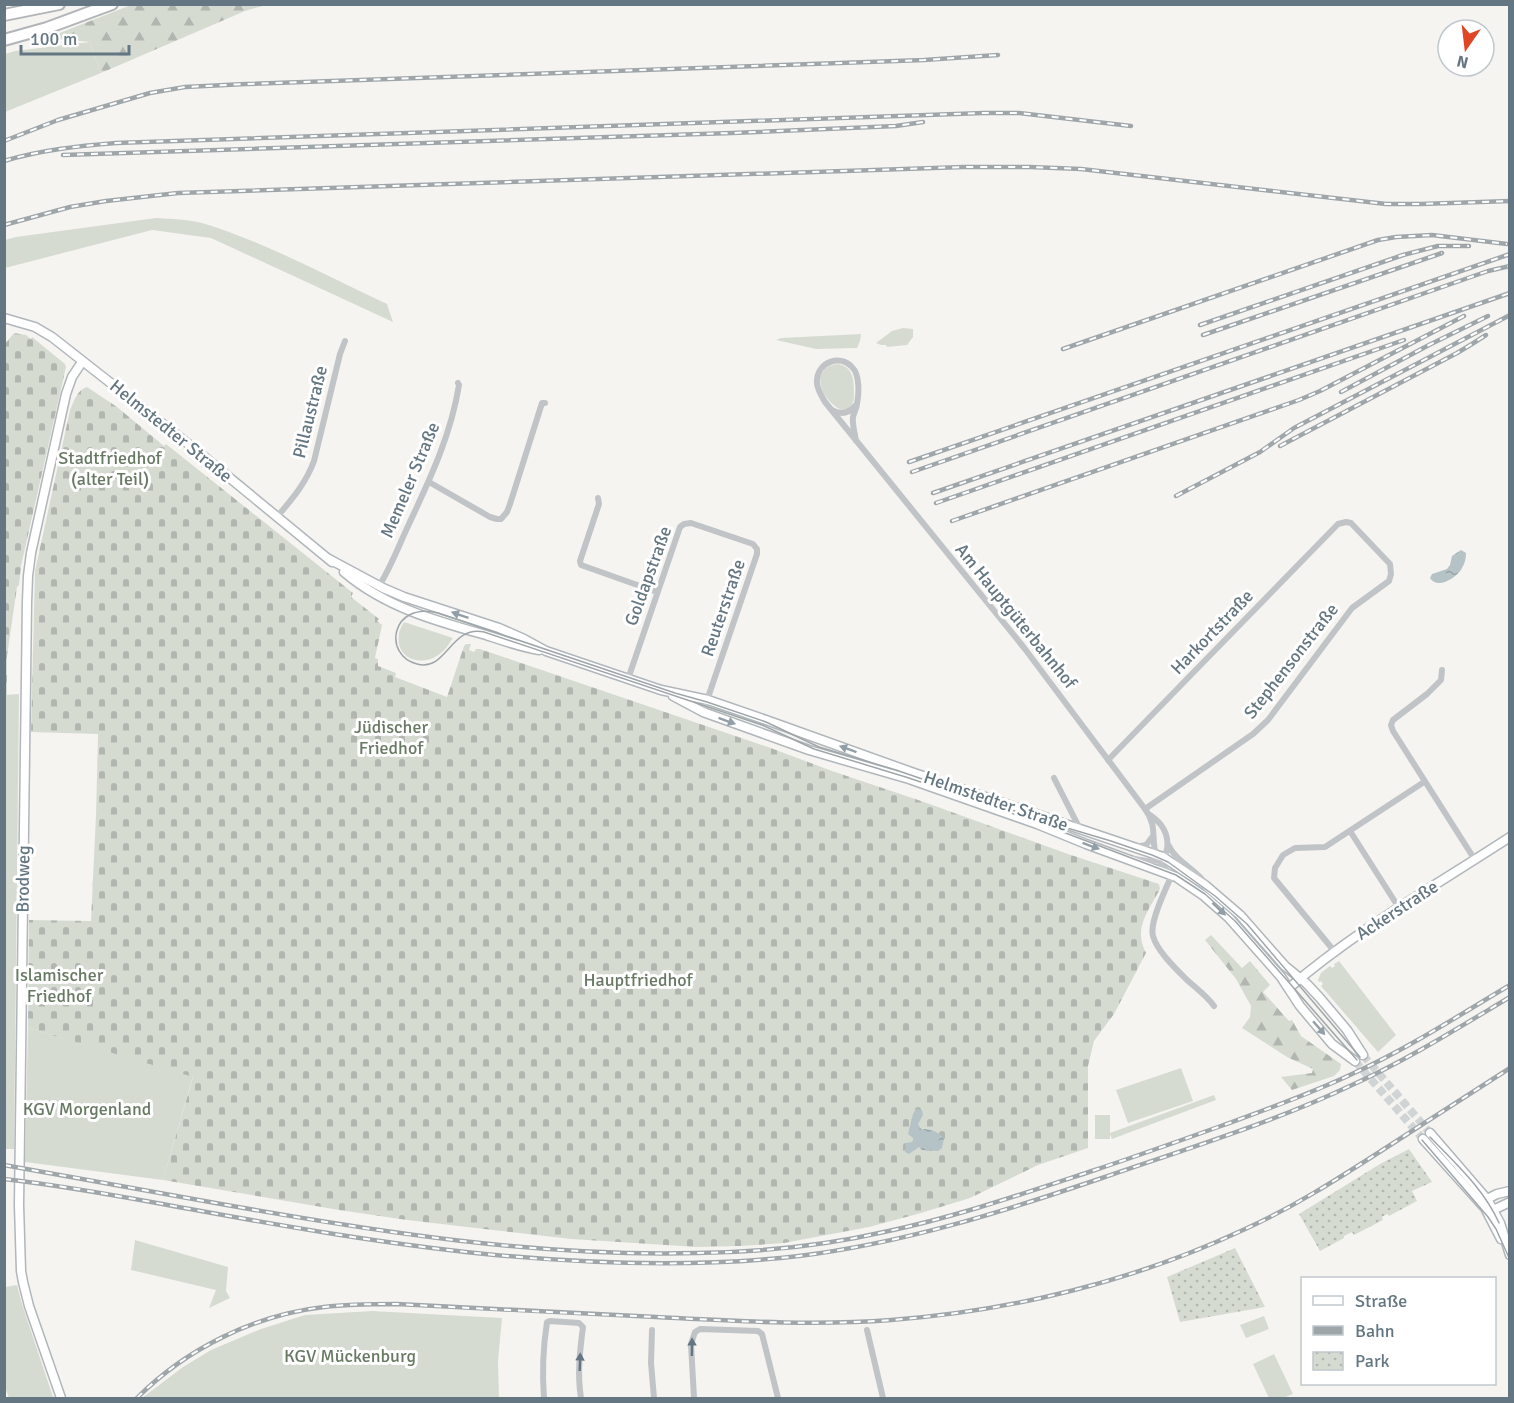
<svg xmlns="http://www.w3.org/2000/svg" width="1514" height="1403" viewBox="0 0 1514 1403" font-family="Signika,sans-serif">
	<defs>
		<pattern id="forest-firs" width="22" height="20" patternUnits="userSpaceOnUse" patternTransform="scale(1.5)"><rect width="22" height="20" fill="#d6dbd2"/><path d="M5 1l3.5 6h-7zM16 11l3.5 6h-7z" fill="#b1b6b0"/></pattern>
		<pattern id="cemetery-stones" width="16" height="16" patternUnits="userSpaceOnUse" patternTransform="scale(1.5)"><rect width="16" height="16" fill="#d6dbd2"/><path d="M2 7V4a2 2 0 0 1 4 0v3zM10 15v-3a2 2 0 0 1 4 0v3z" fill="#b1b6b0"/></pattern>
		<pattern id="park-dots" width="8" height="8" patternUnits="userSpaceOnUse" patternTransform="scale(1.5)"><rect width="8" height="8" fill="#d6dbd2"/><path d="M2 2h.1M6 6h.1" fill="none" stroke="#b1b6b0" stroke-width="1.8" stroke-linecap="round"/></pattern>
		<pattern id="water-ripples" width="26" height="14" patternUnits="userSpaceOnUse" patternTransform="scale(1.5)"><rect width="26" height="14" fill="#b5c3c6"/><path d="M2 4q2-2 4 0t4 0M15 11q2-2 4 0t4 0" fill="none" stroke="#97a3a6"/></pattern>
	</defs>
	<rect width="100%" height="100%" fill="#f5f4f1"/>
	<g fill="#d6dbd2">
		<polygon points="90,42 101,73 5,112 5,54 15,51"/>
		<path d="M156 218C171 219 187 219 202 223 265 242 327 276 387 304L393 322 211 238 152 230 5 268V240L16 237Z"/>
		<polygon points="903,328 913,329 913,337 907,345 887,347 886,345 881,345 876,343 892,331"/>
		<polygon points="861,334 860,341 857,348 816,349 776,340 781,338"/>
		<path d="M838 364C853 367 854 379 854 393 854 394 854 401 853 402 843 431 795 369 838 364Z"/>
		<path d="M404 622 453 638C449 644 446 649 441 653 424 668 395 660 399 635 399 630 402 626 404 622Z"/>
		<polygon points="19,694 14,1149 5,1149 4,695"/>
		<polygon points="1339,961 1396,1035 1378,1052 1321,986 1323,984 1321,981 1319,982 1318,980 1321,973 1330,966 1332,968 1335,966 1334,964"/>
		<polygon points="28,1028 193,1076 163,1180 25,1162"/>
		<polygon points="1181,1068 1193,1101 1128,1123 1116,1090"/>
		<polygon points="1214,1095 1216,1100 1112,1139 1110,1134 1110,1139 1095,1139 1095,1115 1110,1115 1110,1133"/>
		<polygon points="135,1240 228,1267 226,1291 230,1298 209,1308 216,1290 131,1270"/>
		<polygon points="17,1285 22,1304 53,1397 44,1398 9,1398 5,1387 5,1287"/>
		<polygon points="372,1311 502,1318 498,1361 499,1398 142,1398 183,1367 211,1350 261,1329 305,1315"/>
		<polygon points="1264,1316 1269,1329 1246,1338 1240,1325"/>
		<polygon points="1274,1354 1293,1394 1283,1398 1269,1398 1253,1364"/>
	</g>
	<g fill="url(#forest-firs)">
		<polygon points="131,5 131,4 266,5 245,11 101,73 90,42 57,39 57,34"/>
		<polygon points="1211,935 1242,968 1250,961 1270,985 1263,992 1289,1021 1292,1020 1301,1036 1341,1064 1340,1070 1334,1076 1292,1090 1281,1077 1312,1073 1313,1069 1287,1057 1242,1028 1250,1017 1251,1006 1236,979 1205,940"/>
	</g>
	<g fill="url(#cemetery-stones)">
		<polygon points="14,333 26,335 31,339 32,337 65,364 66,367 21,566 19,585 17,587 7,656 7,695 5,695 4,345"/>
		<path d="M87 387 117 407 164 446 166 444 353 593 351 597 379 619 377 621 382 625 375 658 378 659V666L396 673 395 677 447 697 464 646 466 644H471L469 650 474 652 476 649H480L768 747 832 771 924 802 1068 854 1159 884 1160 889C1148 912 1133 928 1146 953L1114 1014 1094 1041 1088 1066V1148L1038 1165 970 1198 921 1213 869 1227 784 1243 741 1246 697 1247 571 1239 407 1220 339 1210 163 1180 193 1077 28 1028 29 920 91 921 96 815 98 734 31 732 35 571 70 410C74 401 77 390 87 387Z"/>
	</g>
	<g fill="url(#park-dots)">
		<polygon points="1409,1149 1432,1182 1412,1191 1417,1201 1389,1216 1387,1214 1382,1217 1383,1220 1354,1235 1352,1232 1344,1236 1344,1238 1320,1251 1299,1214 1380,1164"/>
		<polygon points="1235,1248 1265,1307 1180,1322 1167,1277"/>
	</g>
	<g fill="url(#water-ripples)">
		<path d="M1461 550 1466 553C1466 558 1465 563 1462 568 1457 578 1437 590 1430 578L1432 574 1447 569 1450 565 1452 556Z"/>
		<path d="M916 1109 922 1110 923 1115 918 1124 921 1129C931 1129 938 1131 944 1139L942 1148 938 1151 922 1150 919 1147 909 1154 905 1152 906 1143 912 1142 913 1140V1138L908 1134 913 1114Z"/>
	</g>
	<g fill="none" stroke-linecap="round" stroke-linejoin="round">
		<g stroke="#d1d4d5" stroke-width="8" stroke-dasharray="8 4" stroke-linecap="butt">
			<polyline points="1363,1055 1430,1133"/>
			<polyline points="1355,1061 1423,1139"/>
		</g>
		<g stroke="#b0b6ba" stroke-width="11">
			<g id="secondary">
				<polyline points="4,318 35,327 52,337 191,446 332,562"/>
				<polyline points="329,559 383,588 404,597 499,628 524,639 546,651 661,690 708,700 766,720 914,773 1163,857 1205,885 1240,915 1285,966 1306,983 1320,998 1347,1030 1363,1055"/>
				<path d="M344 572C385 607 436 621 486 635 504 641 521 647 539 650"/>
				<polyline points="673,696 703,712 809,750 909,779 1037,824 1086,844 1176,877 1204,896 1229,918 1281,977 1300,1006 1332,1044 1355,1061"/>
				<path d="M1289 988C1356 930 1435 886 1510 837"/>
				<polyline points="1430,1133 1487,1199 1500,1223 1510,1255"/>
				<polyline points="1423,1139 1485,1208 1501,1239"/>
				<polyline points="1486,1202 1487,1199 1497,1194 1510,1191"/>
				<polyline points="1488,1209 1493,1210 1510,1202"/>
				<polyline points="61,1398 29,1306 23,1282 21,1271 19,1205 27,602 28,576 31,553 66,394 72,377 82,362"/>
			</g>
		</g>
		<g stroke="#b1b5b8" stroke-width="14">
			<g id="highway">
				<polyline points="4,15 59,4"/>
				<polyline points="4,40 47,28 112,4"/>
			</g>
		</g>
		<g stroke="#c0c4c7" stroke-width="6">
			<path d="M832 410C841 415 849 413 855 406"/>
			<path d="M856 441C855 433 852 425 853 417 854 412 857 408 857 404 859 393 860 375 852 367 840 354 818 362 817 380 816 387 821 395 825 402L1025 649 1145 809C1163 833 1142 849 1170 873"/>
			<polyline points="429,482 490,517 497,519 501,519 507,512 510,504 542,403 545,403"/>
			<polyline points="598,498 599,504 580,561 581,565 657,592"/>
			<path d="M277 517C292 499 306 483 314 461L340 354 345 341"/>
			<path d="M379 586C391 567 399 545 409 524 430 479 451 435 459 385L458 383"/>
			<polyline points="1442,670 1441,680 1427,694 1393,720 1391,725 1393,731 1475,860"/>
			<polyline points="628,679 680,527 684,524 691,523 753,544 757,549 757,554 703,712"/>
			<polyline points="1108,760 1338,524 1346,522 1351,523 1390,564 1391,574 1389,581 1352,608 1268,720 1253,734 1145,809"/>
			<polyline points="1054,778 1080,829"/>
			<polyline points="1350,831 1399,908"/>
			<path d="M1169 846C1177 863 1195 868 1205 883"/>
			<polyline points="1135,847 1146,845 1153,836"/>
			<path d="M1134 859C1141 860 1151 863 1159 860 1172 854 1168 834 1161 825 1158 821 1154 818 1150 815"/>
			<path d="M1172 875C1166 888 1149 923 1153 936 1157 951 1176 969 1187 980 1196 988 1207 996 1214 1006"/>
			<polyline points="1335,952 1274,878 1275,868 1283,855 1295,848 1325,847 1424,782"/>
			<polyline points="652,1330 651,1363 654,1398"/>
			<polyline points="867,1330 883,1398"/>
			<path d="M544 1398C542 1373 543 1348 547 1322L550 1321 579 1323 583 1327C580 1350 577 1374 581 1398"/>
			<polyline points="694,1398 691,1344 695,1332 700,1329 758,1331 762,1334 778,1398"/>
		</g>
		<use href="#secondary" stroke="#fff" stroke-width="8"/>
		<use href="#highway" stroke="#fff" stroke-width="10"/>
		<g stroke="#9fa6aa" stroke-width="1.5">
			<path d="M1357 1060 1235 921 1205 894 1176 875 1034 821 909 778 814 749 762 725 484 632C450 625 447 672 417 664 383 656 390 601 438 613L675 693 707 702 766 722 819 747 896 770 1047 822 1111 841 1152 855 1168 862 1215 896 1247 924 1360 1057"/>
			<path d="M1430 1137C1455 1163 1484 1189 1499 1223"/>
			<polyline points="1422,1140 1488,1217 1496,1229 1510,1260"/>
		</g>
		<g stroke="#9fa6aa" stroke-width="4.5">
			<g id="rail">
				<polyline points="4,141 58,120 150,93 185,87 246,84 924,60 998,55"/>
				<polyline points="63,155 732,133 896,126 923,122"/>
				<path d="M4 161C41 150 78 146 116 143L984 113H1019L1131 126"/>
				<polyline points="4,225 70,207 106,201 178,193 964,167 1030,167 1081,169 1386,204 1421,204 1510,201"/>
				<polyline points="1200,325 1403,255 1438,246 1469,246"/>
				<polyline points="1203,335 1442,253"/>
				<polyline points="1063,349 1378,240 1396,237 1432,235 1507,244"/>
				<polyline points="1341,392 1429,345 1488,316"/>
				<polyline points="1280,446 1457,353 1472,344 1486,335"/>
				<polyline points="909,462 1510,254"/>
				<polyline points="912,472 1488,271 1510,266"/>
				<polyline points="933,493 1510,293"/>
				<polyline points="1176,496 1260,452 1294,428 1510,315"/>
				<polyline points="936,503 1404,340"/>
				<polyline points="952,521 1299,400 1320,391 1464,316"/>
				<path d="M4 1165C77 1178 149 1191 221 1204 378 1232 537 1257 697 1253 759 1252 823 1246 884 1232 956 1217 1025 1193 1095 1170 1137 1156 1179 1141 1221 1126 1265 1110 1310 1094 1352 1074 1407 1049 1458 1016 1510 985"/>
				<path d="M4 1179C67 1186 129 1198 190 1209 288 1227 386 1244 485 1254 589 1264 695 1268 799 1256 904 1243 1002 1212 1102 1178 1186 1149 1272 1123 1352 1085 1407 1060 1458 1028 1510 997"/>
				<path d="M137 1398C186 1349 254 1315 324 1307 348 1304 373 1304 397 1304 484 1309 570 1313 656 1317 735 1321 813 1326 891 1320 1012 1311 1134 1281 1243 1230 1292 1208 1336 1180 1381 1151 1424 1123 1467 1096 1510 1068"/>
			</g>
		</g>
		<use href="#rail" stroke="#fff" stroke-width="2" stroke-dasharray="7" stroke-linecap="butt"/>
	</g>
	<defs><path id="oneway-solid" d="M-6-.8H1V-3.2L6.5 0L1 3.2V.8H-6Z" transform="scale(1.5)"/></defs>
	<g fill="#929fa7">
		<use href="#oneway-solid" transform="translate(460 615) rotate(-161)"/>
		<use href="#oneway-solid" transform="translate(727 721) rotate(20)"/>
		<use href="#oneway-solid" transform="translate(848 749) rotate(-160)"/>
		<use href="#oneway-solid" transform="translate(1091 846) rotate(20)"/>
		<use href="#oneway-solid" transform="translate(1219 909) rotate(43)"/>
		<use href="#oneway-solid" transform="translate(1319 1028) rotate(49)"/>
	</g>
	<g fill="#647681">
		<use href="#oneway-solid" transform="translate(692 1347) rotate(-89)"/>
		<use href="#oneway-solid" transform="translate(580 1362) rotate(-88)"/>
	</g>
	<g text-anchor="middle" stroke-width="6" stroke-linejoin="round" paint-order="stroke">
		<g font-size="18" fill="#647681" stroke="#fff">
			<text transform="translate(310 412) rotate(-76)" y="6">Pillaustraße</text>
			<text transform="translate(171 431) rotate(39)" y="6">Helmstedter Straße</text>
			<text transform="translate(410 480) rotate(-67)" y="6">Memeler Straße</text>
			<text transform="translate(648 576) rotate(-70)" y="6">Goldapstraße</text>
			<text transform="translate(723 608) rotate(-71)" y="6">Reuterstraße</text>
			<text transform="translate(1016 616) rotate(51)" y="6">Am Hauptgüterbahnhof</text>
			<text transform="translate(1212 632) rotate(-46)" y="6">Harkortstraße</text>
			<text transform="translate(1291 661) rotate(-52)" y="6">Stephensonstraße</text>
			<text transform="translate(996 801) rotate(19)" y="6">Helmstedter Straße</text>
			<text transform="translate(23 879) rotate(-89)" y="6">Brodweg</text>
			<text transform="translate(1397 910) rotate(-33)" y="6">Ackerstraße</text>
		</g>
		<g font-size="18" fill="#687963" stroke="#fff">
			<text x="110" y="464">Stadtfriedhof<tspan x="110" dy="21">(alter Teil)</tspan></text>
			<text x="391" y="733">Jüdischer<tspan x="391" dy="21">Friedhof</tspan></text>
			<text x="59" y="981">Islamischer<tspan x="59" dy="21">Friedhof</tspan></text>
			<text x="638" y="986">Hauptfriedhof</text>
			<text x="87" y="1115">KGV Morgenland</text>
			<text x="350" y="1362">KGV Mückenburg</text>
		</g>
	</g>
	<rect width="1514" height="1403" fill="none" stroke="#647681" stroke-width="12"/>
	<rect x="1301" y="1277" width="195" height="108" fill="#ffffff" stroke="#c1c8cd" stroke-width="1.5"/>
	<rect x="1313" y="1296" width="30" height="9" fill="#ffffff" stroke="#c1c8cd" stroke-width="1.5"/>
	<text x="1355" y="1307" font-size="18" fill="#647681">Straße</text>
	<rect x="1313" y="1326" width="30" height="9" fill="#9fa6aa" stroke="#c1c8cd" stroke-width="1.5"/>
	<text x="1355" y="1337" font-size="18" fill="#647681">Bahn</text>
	<rect x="1313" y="1352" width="30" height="18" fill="url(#park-dots)" stroke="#c1c8cd" stroke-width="1.5"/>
	<text x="1355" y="1367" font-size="18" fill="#647681">Park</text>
	<g transform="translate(1466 48) rotate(194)"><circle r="28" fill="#ffffff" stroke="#c1c8cd" stroke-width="1.5"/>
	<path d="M0-4.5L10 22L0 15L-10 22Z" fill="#e04625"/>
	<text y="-9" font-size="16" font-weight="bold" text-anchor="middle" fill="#647681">N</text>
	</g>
	<path d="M21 45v9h108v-9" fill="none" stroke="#647681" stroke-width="3"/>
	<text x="30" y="45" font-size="18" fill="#647681" stroke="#ffffff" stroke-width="4.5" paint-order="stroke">100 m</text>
</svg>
